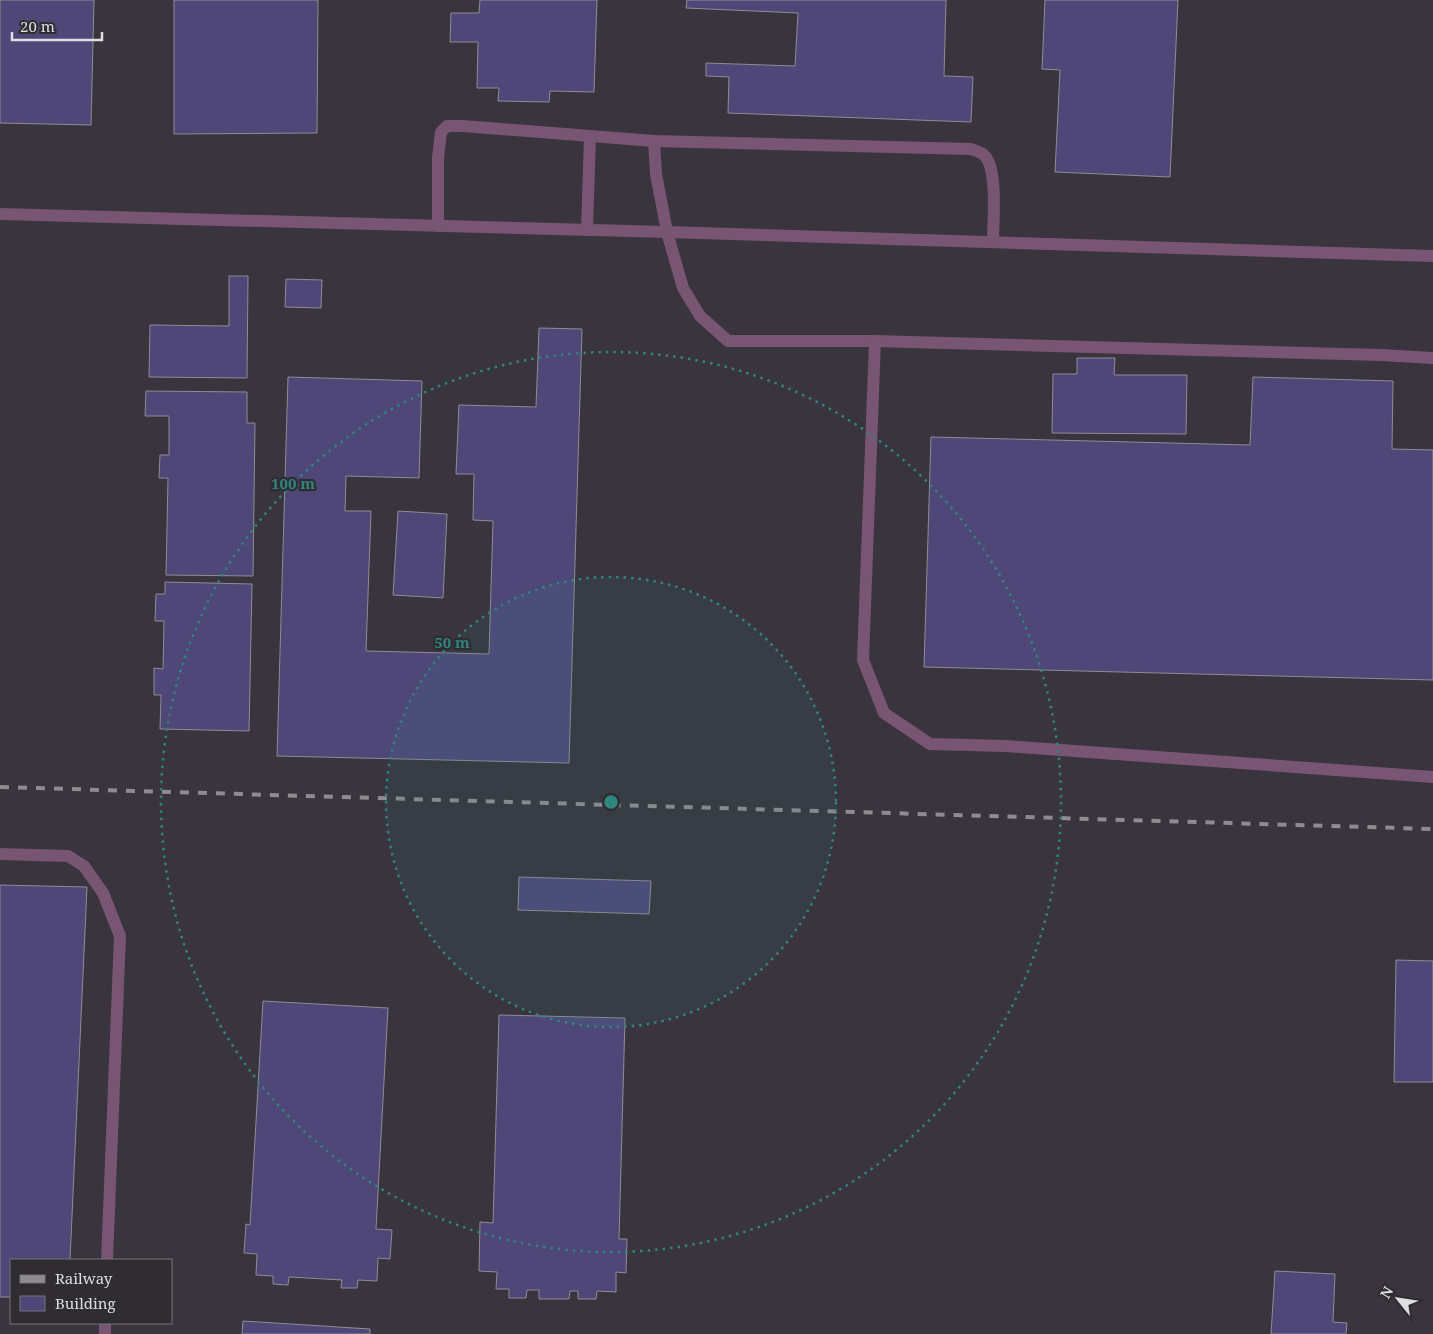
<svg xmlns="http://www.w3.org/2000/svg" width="1433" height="1334" viewBox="0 0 1433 1334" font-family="'Noto Serif',serif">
	<rect width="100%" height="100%" fill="#302d32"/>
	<path fill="#3a343e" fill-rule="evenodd" d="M0 0H1433V1334H0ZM11 1260H171V1323H11Z"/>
	<g fill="#4f4778" stroke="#8e8d94">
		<polygon points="0,0 94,0 91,125 0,123"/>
		<polygon points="174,0 318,0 317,133 174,134"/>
		<polygon points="480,0 597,0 594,92 550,91 549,102 498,101 499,88 477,88 478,42 450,42 451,13 479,13"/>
		<polygon points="687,0 946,0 944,76 973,77 971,122 728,113 729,77 706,76 706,63 795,66 798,13 686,8"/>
		<polygon points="1045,0 1178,0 1170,177 1055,172 1060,70 1042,69"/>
		<polygon points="229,276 248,276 247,378 149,377 150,325 229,326"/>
		<polygon points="286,279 322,280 321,308 285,307"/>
		<polygon points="539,328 582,329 569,763 277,756 288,377 422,381 419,478 346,476 345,511 371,511 366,651 489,654 493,521 473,520 474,474 456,474 459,405 536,407"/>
		<polygon points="1077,358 1115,358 1114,375 1187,375 1186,434 1052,433 1053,374 1077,374"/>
		<polygon points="1253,377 1393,381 1392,449 1433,450 1433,680 924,667 931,437 1250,445"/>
		<polygon points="146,391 247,392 247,423 255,423 253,576 166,575 168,478 159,478 160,455 169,455 169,416 145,416"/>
		<polygon points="398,511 447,514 443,598 393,595"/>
		<polygon points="165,582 252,584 249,731 160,729 161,695 154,695 154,668 163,669 164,621 155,621 156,594 165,594"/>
		<polygon points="519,877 651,881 649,914 518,910"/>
		<polygon points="0,885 87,887 70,1260 11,1260 11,1297 0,1297"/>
		<polygon points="1396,960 1433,961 1433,1082 1394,1082"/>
		<polygon points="263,1001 388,1008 376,1229 392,1230 390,1259 378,1258 377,1281 358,1280 357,1288 341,1288 342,1280 289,1277 288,1285 273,1284 273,1276 256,1275 257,1254 244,1253 246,1224 250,1225"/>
		<polygon points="499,1015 625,1018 619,1239 627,1239 626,1273 616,1272 616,1292 597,1291 596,1299 578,1299 578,1291 570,1291 569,1299 539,1299 539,1290 527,1290 526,1298 509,1298 509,1289 496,1289 497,1272 479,1271 480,1222 493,1223"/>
		<polygon points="1275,1271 1335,1274 1333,1322 1347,1323 1346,1334 1271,1334"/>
		<polygon points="243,1321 370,1329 370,1334 242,1334"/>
	</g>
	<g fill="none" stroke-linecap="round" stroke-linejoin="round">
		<g stroke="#785572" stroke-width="12">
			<polyline points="654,141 656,174 667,232 683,288 700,316 728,341 875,341 1381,355 1433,358"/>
			<polyline points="0,214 667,232 1433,256"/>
			<path d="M438 226V158L441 132 447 126H463L654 141 971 149C976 151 982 152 985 156 998 171 993 222 993 242"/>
			<polyline points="587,230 590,136"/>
			<polyline points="875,341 863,660 884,713 930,744 1005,746 1433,777"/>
			<polyline points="0,854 68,856 84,866 103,893 120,936 107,1260"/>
			<polyline points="105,1334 105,1323"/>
		</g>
		<polyline stroke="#8e8c90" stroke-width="4" stroke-dasharray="9 9" stroke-linecap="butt" points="0,787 1433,829"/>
	</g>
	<circle cx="611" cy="802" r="225" fill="#2e867f" fill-opacity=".12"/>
	<g fill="none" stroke="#2e867f" stroke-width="2.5" stroke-dasharray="2.5 5">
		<circle cx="611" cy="802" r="225"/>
		<circle cx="611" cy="802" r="450"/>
	</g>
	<circle cx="611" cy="802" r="8" fill="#2e867f" stroke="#302d32" stroke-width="2.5"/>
	<g font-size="15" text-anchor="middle" font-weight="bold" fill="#2e867f" stroke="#302d32" stroke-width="4.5" stroke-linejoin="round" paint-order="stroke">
		<text x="293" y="489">100 m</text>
		<text x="452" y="648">50 m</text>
	</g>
	<rect x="10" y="1259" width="162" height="65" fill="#302d32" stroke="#767478"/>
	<rect x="20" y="1275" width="25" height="8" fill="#8e8c90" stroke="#767478"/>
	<text x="55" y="1284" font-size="15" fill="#dfdee1">Railway</text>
	<rect x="20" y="1296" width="25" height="15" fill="#4f4778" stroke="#767478"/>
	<text x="55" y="1309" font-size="15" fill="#dfdee1">Building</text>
	<g transform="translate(1398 1299) rotate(300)" stroke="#302d32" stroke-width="4" paint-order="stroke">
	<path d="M0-4L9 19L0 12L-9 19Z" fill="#dfdee1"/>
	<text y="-8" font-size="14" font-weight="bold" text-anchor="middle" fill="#dfdee1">N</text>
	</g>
	<path d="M12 32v8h90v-8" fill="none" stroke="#dfdee1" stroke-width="2.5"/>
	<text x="20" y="32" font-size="15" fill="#dfdee1" stroke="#302d32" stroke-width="4" paint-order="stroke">20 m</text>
</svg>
